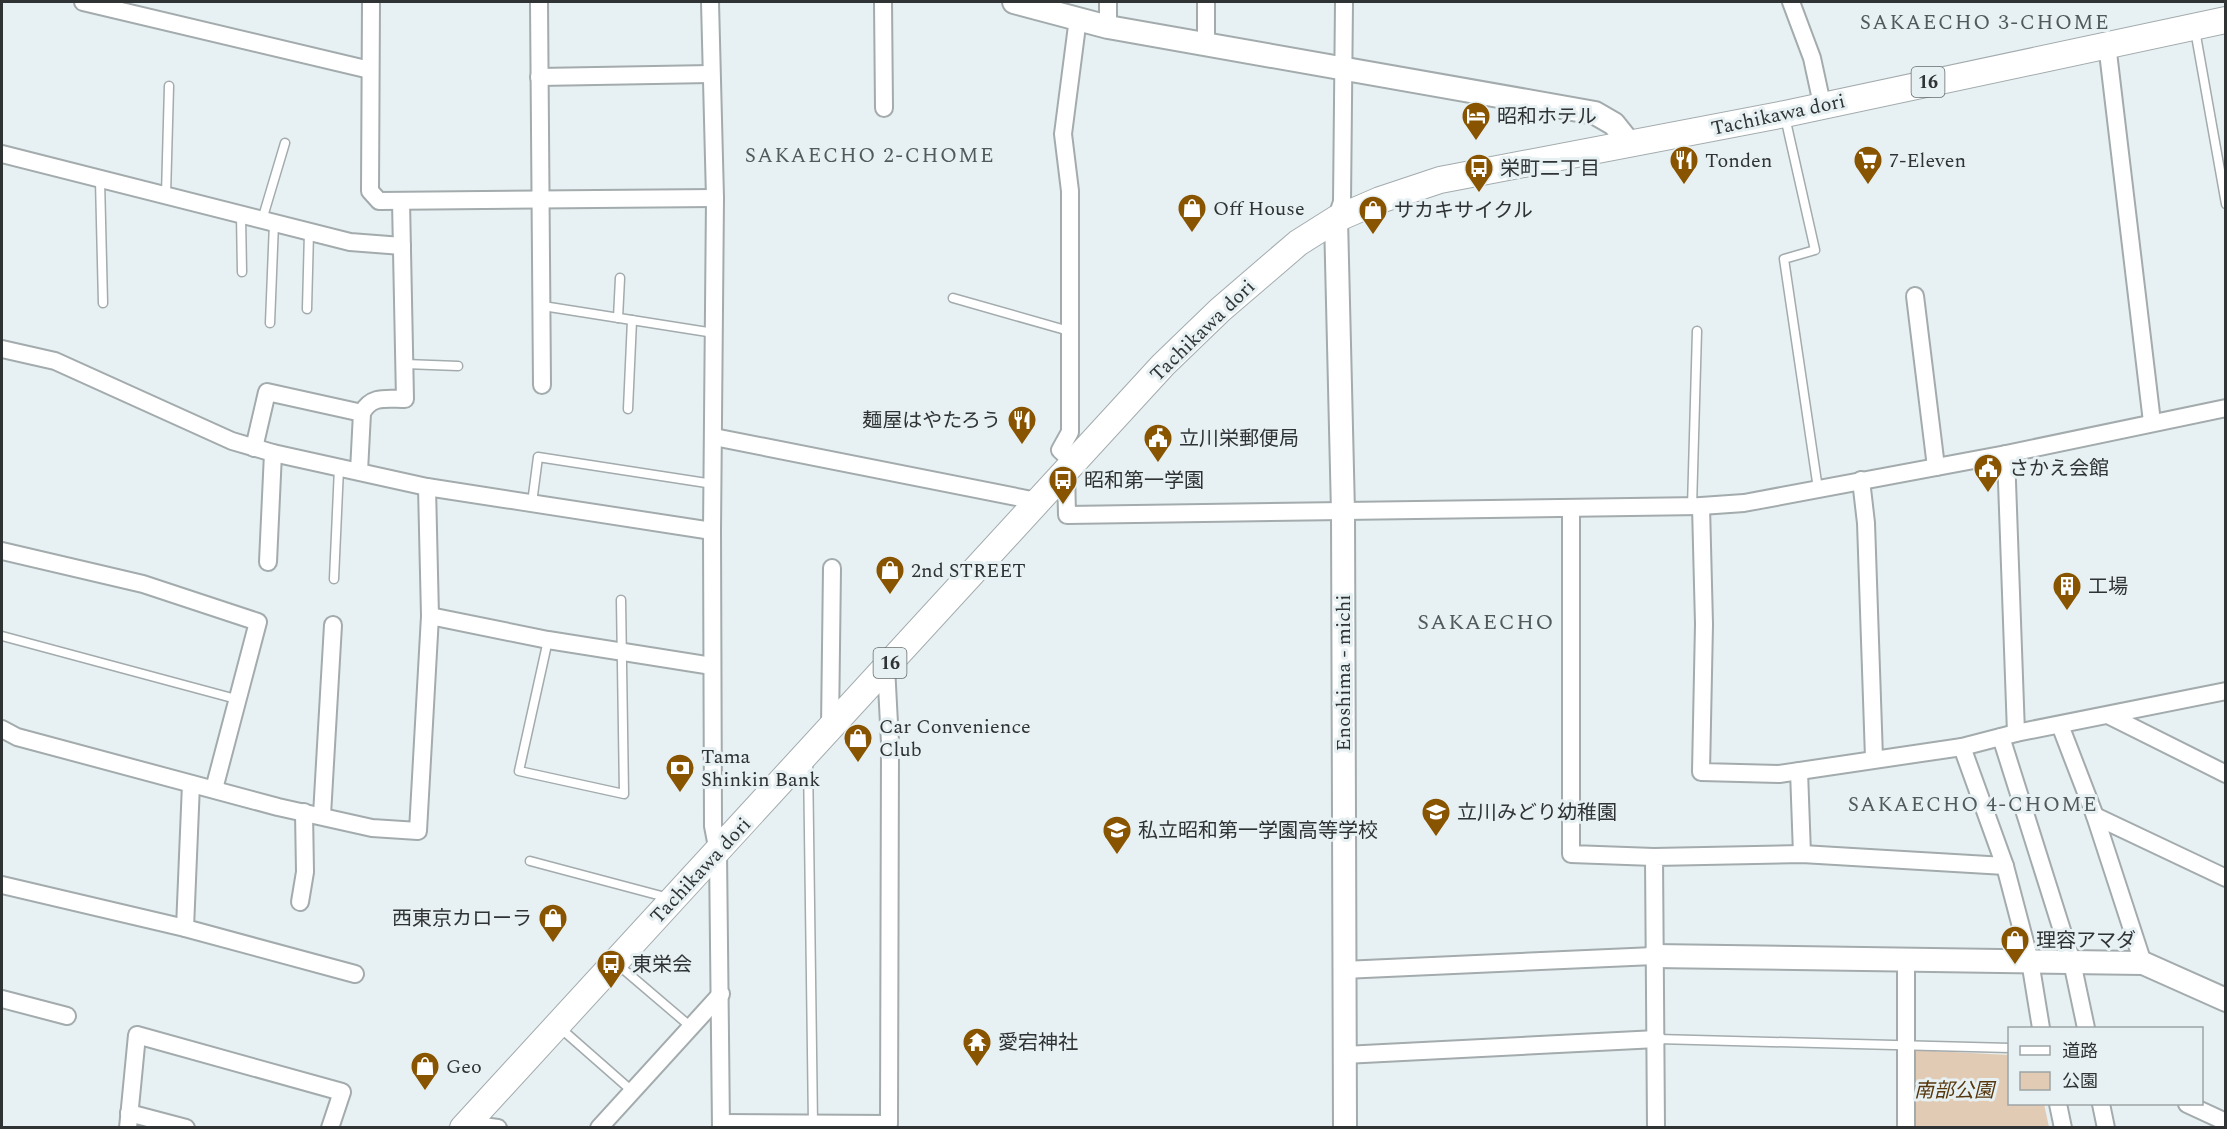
<svg xmlns="http://www.w3.org/2000/svg" width="2227" height="1129" viewBox="0 0 2227 1129" font-family="Spectral,'Noto Sans JP',serif">
	<rect width="100%" height="100%" fill="#e7f0f2"/>
	<polygon fill="#e2cbb4" points="1915,1050 2009,1055 2010,1104 2044,1104 2049,1127 1916,1127"/>
	<g fill="none" stroke-linecap="round" stroke-linejoin="round">
		<g stroke="#a3abad" stroke-width="11">
			<g id="lane">
				<polyline points="2195,30 2226,204"/>
				<polyline points="1785,117 1815,250 1784,259 1818,489"/>
				<polyline points="100,180 103,303"/>
				<polyline points="166,195 169,86"/>
				<polyline points="241,215 242,272"/>
				<polyline points="262,220 285,143"/>
				<polyline points="953,298 1069,331"/>
				<polyline points="543,306 714,333"/>
				<polyline points="307,309 309,232"/>
				<polyline points="618,318 620,278"/>
				<polyline points="270,323 274,223"/>
				<polyline points="405,364 458,366"/>
				<polyline points="628,409 632,320"/>
				<polyline points="532,503 538,457 713,484"/>
				<polyline points="1692,507 1697,331"/>
				<polyline points="334,579 339,468"/>
				<polyline points="2,636 236,699"/>
				<polyline points="548,640 519,771 624,794 621,600"/>
				<polyline points="808,759 813,1124"/>
				<polyline points="530,861 669,898"/>
				<polyline points="616,963 691,1027"/>
				<polyline points="558,1026 632,1091"/>
				<polyline points="1657,1039 2010,1048"/>
			</g>
		</g>
		<g stroke="#a3abad" stroke-width="20">
			<g id="street">
				<polyline points="83,2 370,70"/>
				<polyline points="371,2 370,191 379,201 715,198"/>
				<polyline points="539,2 542,385"/>
				<polyline points="710,2 715,198 712,531 713,826 718,852 721,1128"/>
				<polyline points="883,2 884,108"/>
				<polyline points="1108,2 1108,27"/>
				<polyline points="1206,2 1206,44"/>
				<polyline points="1791,2 1812,58 1822,104"/>
				<polyline points="2107,44 2152,422"/>
				<polyline points="539,77 711,74"/>
				<polyline points="2,154 350,242 402,246"/>
				<polyline points="1336,219 1342,202 1344,2"/>
				<polyline points="1915,296 1936,467"/>
				<polyline points="2,349 55,361 232,441 273,453 427,487 712,531"/>
				<polyline points="714,437 1037,501"/>
				<polyline points="254,448 267,392 362,413"/>
				<polyline points="2006,454 2016,733"/>
				<polyline points="1073,462 1060,450 1070,432 1070,191 1063,134 1078,18"/>
				<polyline points="1066,470 1067,515 1701,506 1744,503 2006,454 2226,408"/>
				<path d="M359 471 362 413C371 395 387 399 405 399L401 201"/>
				<polyline points="1861,480 1866,523 1874,758"/>
				<polyline points="1701,506 1704,624 1701,772 1779,774 1962,747 2016,733 2226,691"/>
				<polyline points="1571,510 1571,854 1654,857"/>
				<polyline points="2,551 143,584 258,622 214,789"/>
				<polyline points="268,562 273,453"/>
				<polyline points="430,616 548,640 712,666"/>
				<polyline points="2110,716 2226,774"/>
				<polyline points="2060,725 2095,816 2143,963"/>
				<polyline points="830,727 832,568"/>
				<polyline points="2,729 17,737 278,807 372,828 418,831 430,616 427,487"/>
				<polyline points="2001,737 2072,962 2086,1028"/>
				<polyline points="1962,747 2005,866 2030,961 2041,1028"/>
				<polyline points="1799,771 1802,854"/>
				<polyline points="322,815 333,625"/>
				<polyline points="2095,816 2226,878"/>
				<polyline points="2,885 185,928 191,784"/>
				<polyline points="300,902 305,872 304,812"/>
				<polyline points="185,928 355,974"/>
				<polyline points="1906,959 1906,1128"/>
				<polyline points="1343,970 1654,956"/>
				<polyline points="2,999 67,1016"/>
				<polyline points="1344,1055 1657,1039"/>
				<polyline points="2058,1104 2063,1128"/>
				<polyline points="2101,1104 2106,1128"/>
				<polyline points="2187,1104 2226,1122"/>
				<polyline points="129,1113 186,1128"/>
				<polyline points="721,1123 889,1124 890,743 886,666"/>
				<polyline points="128,1128 137,1035 342,1092 330,1128"/>
				<polyline points="467,1128 467,1124 498,1128"/>
				<polyline points="599,1128 721,994"/>
				<polyline points="1656,1128 1654,857 1802,854 2005,866"/>
			</g>
		</g>
		<g stroke="#a3abad" stroke-width="26">
			<g id="secondary">
				<polyline points="1014,2 1108,27 1595,113 1614,124 1630,144"/>
				<polyline points="1336,219 1343,512 1345,1128"/>
				<polyline points="1654,956 2143,963 2226,1000"/>
			</g>
		</g>
		<g stroke="#a3abad" stroke-width="28">
			<polyline id="primary" points="463,1128 1163,365 1220,310 1298,243 1336,219 1380,200 1440,180 1785,114 2226,20"/>
		</g>
		<use href="#lane" stroke="#fff" stroke-width="8"/>
		<use href="#street" stroke="#fff" stroke-width="16"/>
		<use href="#secondary" stroke="#fff" stroke-width="22"/>
		<use href="#primary" stroke="#fff" stroke-width="26"/>
	</g>
	<defs>
		<g id="hotel-pin" transform="scale(1.5)"><path d="M0 17L-7.5 6A9.5 9.5 0 1 1 7.5 6Z" fill="#885400" stroke="#e7f0f2"/><path d="M-6-4.5h1.5V1H6V5H4.5V3h-9V5H-6ZM-4 0a1.8 1.8 0 1 1 3.6 0ZM.5 0V-2.5h3Q6-2.5 6 0Z" fill="#fff"/></g>
		<g id="restaurant-pin" transform="scale(1.5)"><path d="M0 17L-7.5 6A9.5 9.5 0 1 1 7.5 6Z" fill="#885400" stroke="#e7f0f2"/><path d="M-5-6h1v4h1v-4h1v4h1v-4h1v5L-1.5 .5V6h-2V.5L-5-1ZM5-6V6H3V1.5H1.5Q1.5-4 5-6Z" fill="#fff"/></g>
		<g id="supermarket-pin" transform="scale(1.5)"><path d="M0 17L-7.5 6A9.5 9.5 0 1 1 7.5 6Z" fill="#885400" stroke="#e7f0f2"/><path d="M-6-5.5h2.5l.6 2H6L4.5 2H-2.5L-4.4-4H-6ZM-1.5 3.2a1.3 1.3 0 1 0 .1 0ZM3 3.2a1.3 1.3 0 1 0 .1 0Z" fill="#fff"/></g>
		<g id="bus-pin" transform="scale(1.5)"><path d="M0 17L-7.5 6A9.5 9.5 0 1 1 7.5 6Z" fill="#885400" stroke="#e7f0f2"/><path d="M-5-6H5V4H4V6H2V4H-2V6H-4V4H-5ZM-3.5-4V0h7V-4ZM-3.5 1.2v1.5H-2V1.2ZM2 1.2v1.5H3.5V1.2Z" fill="#fff"/></g>
		<g id="shop-pin" transform="scale(1.5)"><path d="M0 17L-7.5 6A9.5 9.5 0 1 1 7.5 6Z" fill="#885400" stroke="#e7f0f2"/><path d="M-5-2.5h2.3a2.7 3.5 0 0 1 5.4 0H5L5.5 6h-11ZM-1.5-2.5h3a1.5 2.3 0 0 0-3 0Z" fill="#fff"/></g>
		<g id="civic-pin" transform="scale(1.5)"><path d="M0 17L-7.5 6A9.5 9.5 0 1 1 7.5 6Z" fill="#885400" stroke="#e7f0f2"/><path d="M-.6-6.5H3V-4.5H.6V-3L4-1V1h2V6H-6V1h2V-1L-.6-3ZM-1.2 2.5V6h2.4V2.5Z" fill="#fff"/></g>
		<g id="building-pin" transform="scale(1.5)"><path d="M0 17L-7.5 6A9.5 9.5 0 1 1 7.5 6Z" fill="#885400" stroke="#e7f0f2"/><path d="M-4-6H4V6H1V3H-1V6H-4ZM-2.5-4.3h1.7v1.8h-1.7ZM.8-4.3h1.7v1.8H.8ZM-2.5-1h1.7V.8h-1.7ZM.8-1h1.7V.8H.8Z" fill="#fff"/></g>
		<g id="bank-pin" transform="scale(1.5)"><path d="M0 17L-7.5 6A9.5 9.5 0 1 1 7.5 6Z" fill="#885400" stroke="#e7f0f2"/><path d="M-6-4H6V4H-6ZM0-2.3a2.3 2.3 0 1 0 0 4.6a2.3 2.3 0 1 0 0-4.6Z" fill="#fff"/></g>
		<g id="school-pin" transform="scale(1.5)"><path d="M0 17L-7.5 6A9.5 9.5 0 1 1 7.5 6Z" fill="#885400" stroke="#e7f0f2"/><path d="M0-5L7-2L0 1L-7-2ZM-4 1L0 2.5L4 1V4Q0 6-4 4Z" fill="#fff"/></g>
		<g id="temple-pin" transform="scale(1.5)"><path d="M0 17L-7.5 6A9.5 9.5 0 1 1 7.5 6Z" fill="#885400" stroke="#e7f0f2"/><path d="M0-6L5-2H3V0L6.5 2.5H4V6H1.5V3h-3V6H-4V2.5H-6.5L-3 0V-2H-5Z" fill="#fff"/></g>
	</defs>
	<g fill-rule="evenodd">
		<use href="#hotel-pin" x="1476" y="116"/>
		<use href="#restaurant-pin" x="1684" y="160"/>
		<use href="#supermarket-pin" x="1868" y="160"/>
		<use href="#bus-pin" x="1479" y="168"/>
		<use href="#shop-pin" x="1192" y="208"/>
		<use href="#shop-pin" x="1373" y="210"/>
		<use href="#restaurant-pin" x="1022" y="420"/>
		<use href="#civic-pin" x="1158" y="438"/>
		<use href="#civic-pin" x="1988" y="468"/>
		<use href="#bus-pin" x="1063" y="480"/>
		<use href="#shop-pin" x="890" y="570"/>
		<use href="#building-pin" x="2067" y="586"/>
		<use href="#shop-pin" x="858" y="738"/>
		<use href="#bank-pin" x="680" y="768"/>
		<use href="#school-pin" x="1436" y="812"/>
		<use href="#school-pin" x="1117" y="830"/>
		<use href="#shop-pin" x="553" y="918"/>
		<use href="#shop-pin" x="2015" y="940"/>
		<use href="#bus-pin" x="611" y="964"/>
		<use href="#temple-pin" x="977" y="1042"/>
		<use href="#shop-pin" x="425" y="1066"/>
	</g>
	<g text-anchor="middle" stroke-width="6" stroke-linejoin="round" paint-order="stroke">
		<g fill="#e7f0f2" stroke="#666c6d" stroke-width="1.5">
			<rect x="1911.5" y="67" width="33" height="30" rx="4.5"/>
			<rect x="873.5" y="648" width="33" height="30" rx="4.5"/>
		</g>
		<g font-size="18" font-weight="bold" fill="#2f3334">
			<text x="1928" y="88">16</text>
			<text x="890" y="669">16</text>
		</g>
		<g font-size="20" fill="#2f3334" stroke="#e7f0f2">
			<text transform="translate(1778 114) rotate(-12)" y="7">Tachikawa dori</text>
			<text transform="translate(1202 330) rotate(-44)" y="7">Tachikawa dori</text>
			<text transform="translate(1343 673) rotate(-90)" y="7">Enoshima - michi</text>
			<text transform="translate(700 870) rotate(-47)" y="7">Tachikawa dori</text>
		</g>
		<g font-size="20" fill="#2f3334" stroke="#e7f0f2" text-anchor="start">
			<text x="1497" y="123">昭和ホテル</text>
			<text x="1705" y="167">Tonden</text>
			<text x="1889" y="167">7-Eleven</text>
			<text x="1500" y="175">栄町二丁目</text>
			<text x="1213" y="215">Off House</text>
			<text x="1394" y="217">サカキサイクル</text>
			<text x="1001" y="427" text-anchor="end">麺屋はやたろう</text>
			<text x="1179" y="445">立川栄郵便局</text>
			<text x="2009" y="475">さかえ会館</text>
			<text x="1084" y="487">昭和第一学園</text>
			<text x="911" y="577">2nd STREET</text>
			<text x="2088" y="593">工場</text>
			<text x="879" y="733">Car Convenience<tspan x="879" dy="23">Club</tspan></text>
			<text x="701" y="763">Tama<tspan x="701" dy="23">Shinkin Bank</tspan></text>
			<text x="1457" y="819">立川みどり幼稚園</text>
			<text x="1138" y="837">私立昭和第一学園高等学校</text>
			<text x="532" y="925" text-anchor="end">西東京カローラ</text>
			<text x="2036" y="947">理容アマダ</text>
			<text x="632" y="971">東栄会</text>
			<text x="998" y="1049">愛宕神社</text>
			<text x="446" y="1073">Geo</text>
		</g>
		<g font-size="20" font-style="italic" fill="#56360c" stroke="#e7f0f2">
			<text x="1954" y="1097">南部公園</text>
		</g>
		<g font-size="21" letter-spacing="1.5" fill="#51595b" stroke="#e7f0f2">
			<text x="1985" y="29">SAKAECHO 3-CHOME</text>
			<text x="870" y="162">SAKAECHO 2-CHOME</text>
			<text x="1973" y="811">SAKAECHO 4-CHOME</text>
		</g>
		<g font-size="22" letter-spacing="1.5" fill="#51595b" stroke="#e7f0f2">
			<text x="1486" y="629">SAKAECHO</text>
		</g>
	</g>
	<rect width="2227" height="1129" fill="none" stroke="#2f3334" stroke-width="6"/>
	<rect x="2008" y="1027" width="195" height="78" fill="#e7f0f2" stroke="#9da4a6" stroke-width="1.5"/>
	<rect x="2020" y="1046" width="30" height="9" fill="#ffffff" stroke="#9da4a6" stroke-width="1.5"/>
	<text x="2062" y="1057" font-size="18" fill="#2f3334">道路</text>
	<rect x="2020" y="1072" width="30" height="18" fill="#e2cbb4" stroke="#9da4a6" stroke-width="1.5"/>
	<text x="2062" y="1087" font-size="18" fill="#2f3334">公園</text>
</svg>
